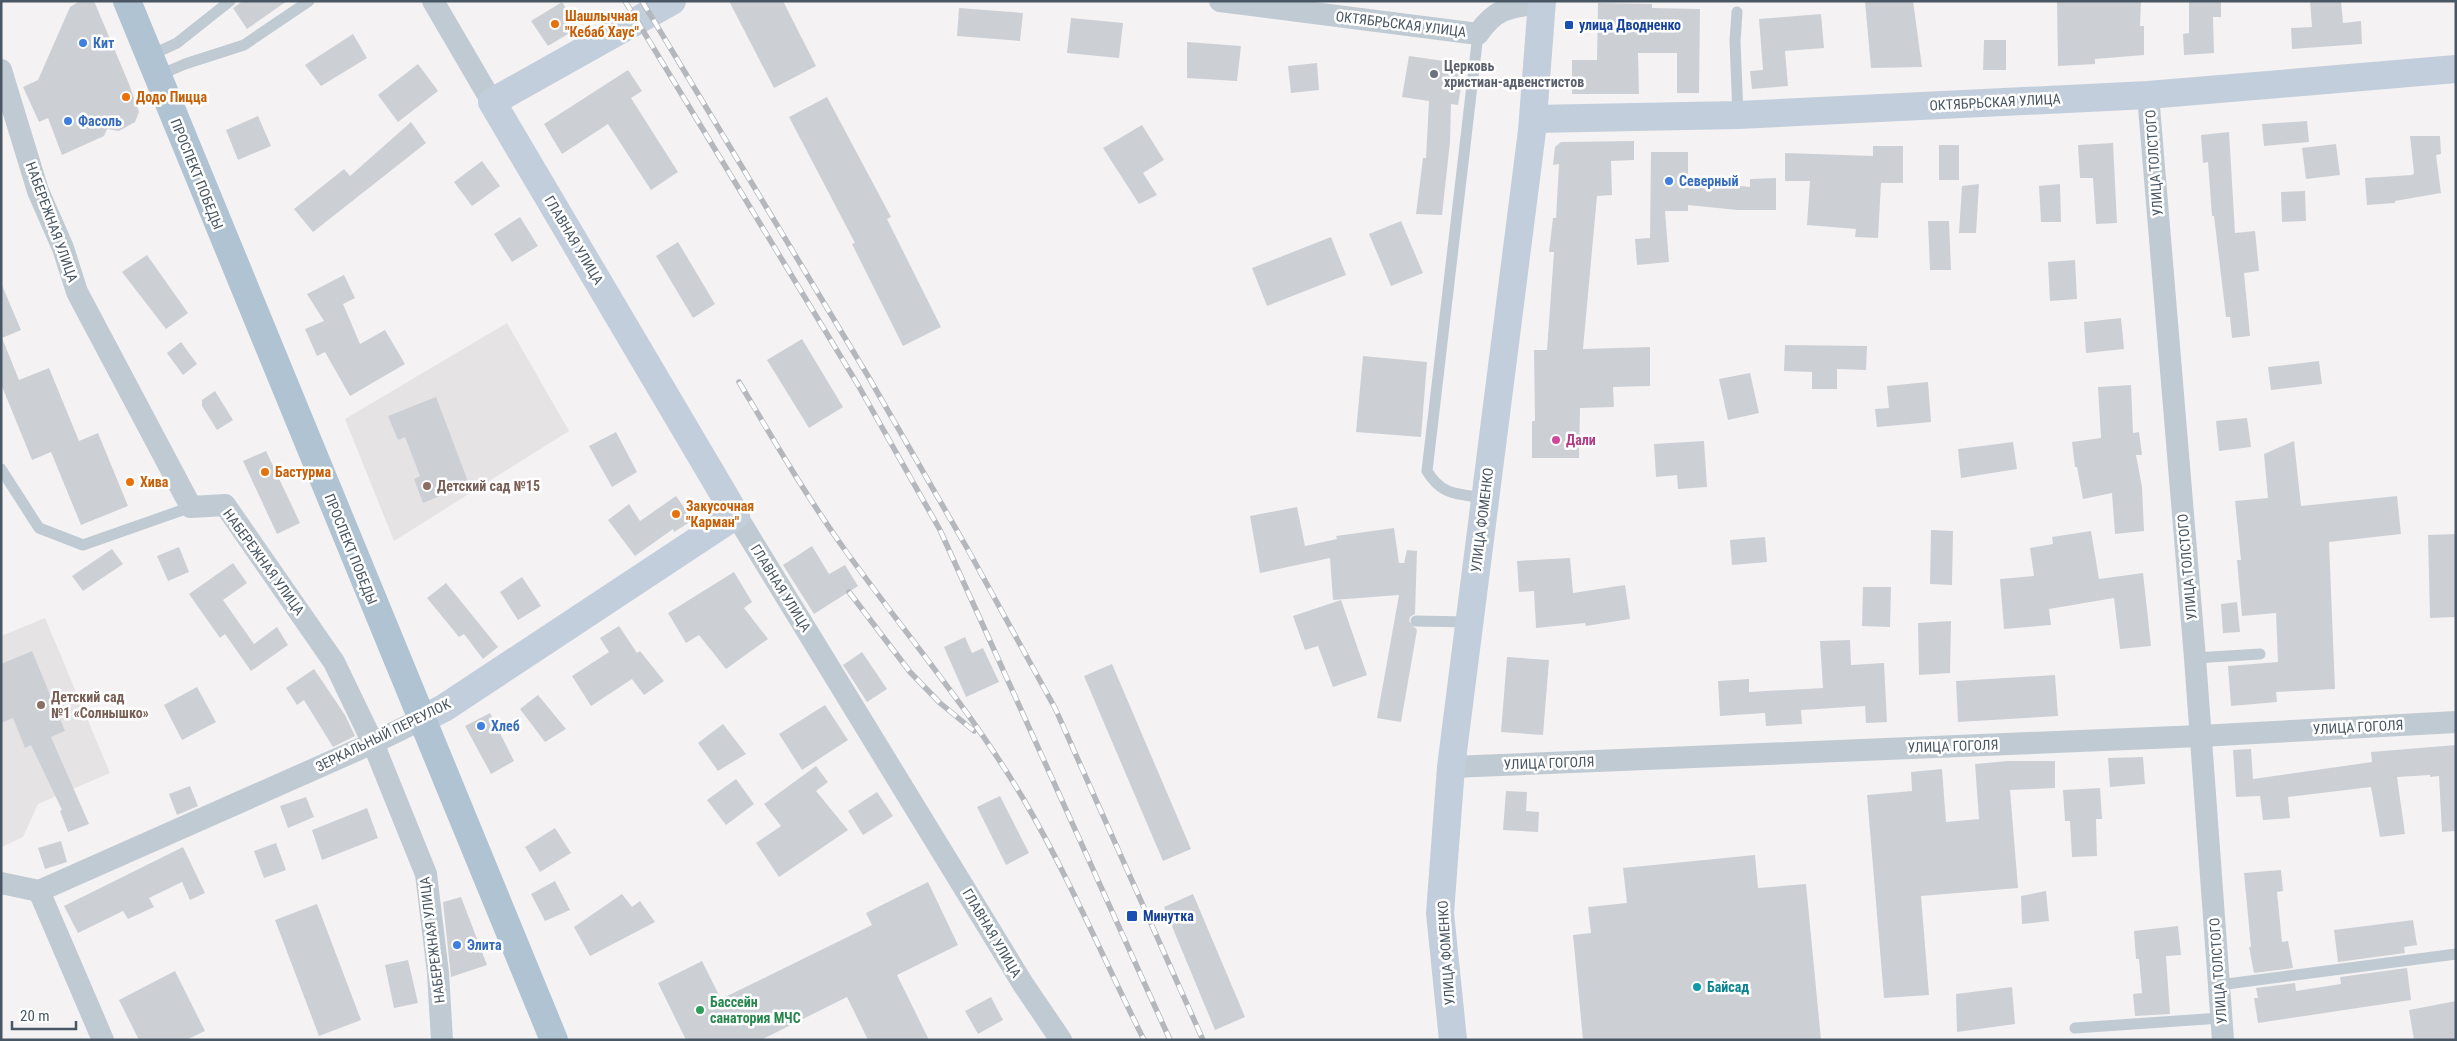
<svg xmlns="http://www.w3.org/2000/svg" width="2457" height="1041" viewBox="0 0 2457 1041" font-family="'Roboto Condensed',sans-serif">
	<rect width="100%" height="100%" fill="#f5f2f3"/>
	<g fill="#e6e3e5">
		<polygon points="507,323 569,431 394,541 345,419"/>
		<polygon points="45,618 110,773 38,804 23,837 2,847 1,636"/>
	</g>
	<g fill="#ccd0d5">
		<polygon points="80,1 94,1 129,84 139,112 135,122 119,131 107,129 104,136 62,155 48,118 39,122 23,87 38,80 70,7"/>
		<polygon points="243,1 287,1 247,29 233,8"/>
		<polygon points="729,1 783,1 816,66 774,88"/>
		<polygon points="1865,1 1913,1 1922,67 1871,68"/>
		<polygon points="2057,1 2141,1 2140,26 2144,26 2144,55 2095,59 2095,64 2058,66"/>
		<polygon points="2189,1 2221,1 2221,17 2213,17 2214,53 2184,55 2183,34 2189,33"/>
		<polygon points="2310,1 2341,1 2343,23 2361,21 2362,44 2292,49 2291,28 2312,27"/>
		<polygon points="562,2 578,28 548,46 531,21"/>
		<polygon points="1598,3 1652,4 1652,8 1700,9 1699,93 1677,93 1677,53 1638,53 1639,94 1572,94 1572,60 1597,60"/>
		<polygon points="959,8 1023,13 1020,41 957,36"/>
		<polygon points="1821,14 1824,48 1785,51 1788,86 1752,89 1750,71 1763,70 1759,19"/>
		<polygon points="1071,18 1123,23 1119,58 1067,53"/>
		<polygon points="353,34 367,58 321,86 305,65"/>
		<polygon points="1984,40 2006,40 2006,70 1983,70"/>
		<polygon points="1187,42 1241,46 1237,81 1187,78"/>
		<polygon points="1409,56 1465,64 1458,105 1451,104 1450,142 1442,215 1416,214 1423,158 1426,158 1429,101 1402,97"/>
		<polygon points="1317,63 1319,90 1291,93 1288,66"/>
		<polygon points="418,64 438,91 398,122 378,95"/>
		<polygon points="628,70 642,91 631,98 678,172 651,190 608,124 562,154 544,124"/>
		<polygon points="827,97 891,217 887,219 941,327 903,346 852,244 855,243 789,117"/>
		<polygon points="258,116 271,146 238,160 226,130"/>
		<polygon points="2307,121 2309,142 2264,146 2262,124"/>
		<polygon points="411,122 426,143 313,232 294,209 344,169 350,176"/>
		<polygon points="1142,125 1164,160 1143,173 1157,195 1139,204 1103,148"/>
		<polygon points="2229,132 2235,233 2255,231 2259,271 2244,273 2250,336 2232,338 2230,317 2226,317 2214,216 2212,216 2208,162 2203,163 2201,135"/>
		<polygon points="2410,136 2440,136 2441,154 2436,155 2441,193 2395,201 2395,203 2367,205 2365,178 2412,175 2414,173"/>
		<polygon points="1634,141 1634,160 1611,161 1612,195 1597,196 1583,349 1650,347 1650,386 1613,387 1614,407 1580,408 1579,458 1532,458 1532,421 1535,421 1534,350 1547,350 1554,252 1549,252 1553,218 1556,218 1559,164 1553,165 1555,147 1561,142"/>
		<polygon points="2113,143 2117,223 2096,224 2093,178 2080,178 2078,145"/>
		<polygon points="2336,144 2340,175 2306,179 2302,148"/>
		<rect x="1939" y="145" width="20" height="35"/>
		<polygon points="1873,146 1903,146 1903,183 1881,183 1878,238 1855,237 1856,229 1807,225 1810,181 1785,181 1785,153 1873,156"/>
		<polygon points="1651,152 1688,152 1688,180 1750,187 1750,179 1776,178 1776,210 1737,210 1688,205 1688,211 1665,211 1669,262 1637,265 1635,239 1650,238"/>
		<polygon points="482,161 500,186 472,206 454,182"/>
		<polygon points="1979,184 1976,233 1959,233 1962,186"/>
		<polygon points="2060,184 2061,222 2041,222 2039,186"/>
		<polygon points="2305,191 2306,221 2282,222 2281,192"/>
		<polygon points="520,217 538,246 512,262 494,234"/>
		<polygon points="1401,221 1423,273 1391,286 1369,234"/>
		<polygon points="1928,221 1949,221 1951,270 1930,270"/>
		<polygon points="1331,237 1346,275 1267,306 1252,268"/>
		<polygon points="678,242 715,304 693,318 656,256"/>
		<polygon points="147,255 188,313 166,329 122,272"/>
		<polygon points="2075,260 2077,299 2050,301 2048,262"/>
		<polygon points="344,275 355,298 343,304 360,344 385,330 405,364 350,396 325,352 317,356 305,329 324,321 307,294"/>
		<polygon points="1,283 21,330 2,338 19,380 49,368 79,441 98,433 128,506 81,525 51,452 32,460 1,384"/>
		<polygon points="2121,318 2124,349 2086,353 2084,322"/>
		<polygon points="802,339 843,407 809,428 767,360"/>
		<polygon points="181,342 197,364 183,375 167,353"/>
		<polygon points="1785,345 1867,346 1866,370 1837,369 1837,389 1812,389 1812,372 1784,371"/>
		<polygon points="1363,356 1427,362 1421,437 1356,432"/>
		<polygon points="2319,361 2322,384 2271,390 2268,367"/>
		<polygon points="1750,373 1759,413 1728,420 1719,379"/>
		<polygon points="1928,382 1931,422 1877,427 1875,409 1889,408 1887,386"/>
		<polygon points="2131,385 2133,433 2139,432 2142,455 2136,455 2142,487 2144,531 2115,534 2112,493 2083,499 2077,467 2075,467 2072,442 2101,438 2098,387"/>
		<polygon points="215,391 233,420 217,430 202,406 202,400"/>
		<polygon points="436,397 469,484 423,503 414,479 420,476 405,437 398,440 388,416"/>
		<polygon points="2247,418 2251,447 2219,451 2216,421"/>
		<polygon points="616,432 637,472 612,487 589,446"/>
		<polygon points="1704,441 1707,487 1678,489 1677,475 1656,477 1654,444"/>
		<polygon points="2294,441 2301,506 2397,496 2401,534 2329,542 2335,689 2276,692 2277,702 2231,706 2228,666 2278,662 2276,613 2242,616 2237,560 2241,560 2235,501 2268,498 2264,454"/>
		<polygon points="2013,442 2017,469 1961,478 1958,449"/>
		<polygon points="266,451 300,523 277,534 243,461"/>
		<polygon points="676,496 693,520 674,532 673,529 635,556 608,520 629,504 640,521"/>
		<polygon points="1297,507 1305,546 1337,539 1336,536 1394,528 1399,563 1404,563 1407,550 1417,551 1415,614 1410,617 1409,621 1417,630 1401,722 1377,718 1399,595 1333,600 1330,558 1260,573 1250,516"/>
		<polygon points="1931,530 1953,531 1952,585 1930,584"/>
		<polygon points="2091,531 2099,579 2143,573 2151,646 2120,649 2114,598 2049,609 2051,625 2004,629 2000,579 2034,576 2030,548 2053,544 2052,537"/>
		<polygon points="2456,534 2456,617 2430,618 2428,535"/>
		<polygon points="1765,537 1767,562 1732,565 1730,540"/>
		<polygon points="812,546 829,574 845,565 858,586 814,614 783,565"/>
		<polygon points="179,547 189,572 168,581 157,556"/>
		<polygon points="112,549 123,564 83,591 72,576"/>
		<polygon points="1570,558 1573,593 1625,585 1630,619 1586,626 1585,623 1536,628 1534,591 1519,592 1517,561"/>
		<polygon points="233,563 247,583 223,600 254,644 277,627 288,645 251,671 225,634 220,638 189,594"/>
		<polygon points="734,572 752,602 744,608 768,639 726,669 699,635 686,643 668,613"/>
		<polygon points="522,577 541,606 518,620 500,592"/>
		<polygon points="446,583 498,647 483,659 464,634 459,637 427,598"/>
		<polygon points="1863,587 1891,587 1890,627 1862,626"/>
		<polygon points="1341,600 1367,675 1333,687 1318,646 1305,650 1293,616"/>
		<polygon points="2237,602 2240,632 2223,633 2221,604"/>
		<polygon points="1951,621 1950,673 1919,675 1918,623"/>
		<polygon points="619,626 637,653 640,651 664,681 644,695 632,679 591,706 572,676 609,652 600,638"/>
		<polygon points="965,637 972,653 983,648 999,682 966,697 944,647"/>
		<polygon points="1850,640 1851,665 1884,663 1887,722 1866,723 1865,706 1801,710 1802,724 1766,726 1765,713 1720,716 1718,681 1749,679 1749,692 1823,688 1820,641"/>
		<polygon points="32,651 65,731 51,737 89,824 68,832 60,811 62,810 31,745 25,748 13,718 1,723 1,664"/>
		<polygon points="862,652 887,689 867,702 843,665"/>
		<polygon points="1507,657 1549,660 1543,735 1501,732"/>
		<polygon points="1112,664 1191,849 1163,861 1084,676"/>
		<polygon points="314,669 345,715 355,736 333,747 304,700 297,705 286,688"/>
		<polygon points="2055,675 2058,716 1958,722 1956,681"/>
		<polygon points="197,687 216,722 182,740 164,705"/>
		<polygon points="538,695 566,729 545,742 520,709"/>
		<polygon points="825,705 848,740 802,770 779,734"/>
		<polygon points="490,713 514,761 491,774 465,726"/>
		<polygon points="723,724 746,754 718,771 698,743"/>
		<polygon points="2456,745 2456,831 2442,832 2439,776 2430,777 2430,775 2397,777 2405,834 2380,837 2371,787 2288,797 2290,818 2263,820 2260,796 2236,797 2233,750 2251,749 2253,779 2372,762 2371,752"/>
		<polygon points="2143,757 2145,784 2110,787 2108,758"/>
		<polygon points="2008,761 2055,761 2055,788 2010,790 2018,888 1921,896 1929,995 1884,998 1867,795 1912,791 1911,772 1942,769 1946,822 1979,819 1975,764"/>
		<polygon points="816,766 828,782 816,791 848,830 779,877 756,843 781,826 764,804"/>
		<polygon points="736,779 754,804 726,825 707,800"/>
		<polygon points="190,786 198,806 177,815 169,794"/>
		<polygon points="2100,788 2102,819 2096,819 2097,856 2072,857 2070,821 2065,821 2063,790"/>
		<polygon points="1506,791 1527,792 1526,811 1539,812 1538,832 1503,830"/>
		<polygon points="877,792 893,816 863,835 848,811"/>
		<polygon points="1000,796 1029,853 1006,865 977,807"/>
		<polygon points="306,797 314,817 288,828 280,806"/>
		<polygon points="367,808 378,838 322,860 312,830"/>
		<polygon points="555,828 571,853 540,872 525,847"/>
		<polygon points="61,841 67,862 45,869 38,848"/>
		<polygon points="276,843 286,870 264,878 254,851"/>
		<polygon points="183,847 205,893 190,900 182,882 149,898 154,907 128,919 123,911 78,933 64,906"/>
		<polygon points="1755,855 1758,888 1806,884 1821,1040 1583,1040 1573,935 1591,933 1588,907 1627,903 1623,868"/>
		<polygon points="2281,870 2283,891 2277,892 2282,942 2288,941 2293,968 2254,973 2249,947 2251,947 2244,873"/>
		<polygon points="555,881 570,910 545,921 531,894"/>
		<polygon points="928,882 958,945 897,975 929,1040 868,1040 847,997 761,1040 686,1040 658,983 702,961 721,999 872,925 866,913"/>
		<polygon points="2046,891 2049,921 2022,924 2021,896"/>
		<polygon points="622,894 632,907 640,901 655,922 590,956 574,927"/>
		<polygon points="1193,894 1245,1017 1215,1030 1164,907"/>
		<polygon points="461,897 487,965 451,977 443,902"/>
		<polygon points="317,904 361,1020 319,1036 275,920"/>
		<polygon points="2413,920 2417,945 2404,947 2405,953 2338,962 2334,930"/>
		<polygon points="2178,926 2181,955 2166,956 2170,1014 2135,1016 2133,994 2142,993 2139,959 2136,959 2134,931"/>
		<polygon points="408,960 418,1003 394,1008 385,965"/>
		<polygon points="2407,968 2411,1000 2258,1023 2254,998 2258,998 2256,988 2295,983 2296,991 2341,984 2340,977"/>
		<polygon points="175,971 205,1031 186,1040 139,1040 119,1000"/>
		<polygon points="2012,987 2015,1024 1957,1032 1956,994"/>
		<polygon points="991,997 1003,1020 978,1034 965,1011"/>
		<polygon points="2456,1001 2456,1040 2414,1040 2409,1010"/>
	</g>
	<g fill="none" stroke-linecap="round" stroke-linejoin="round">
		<g stroke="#bfcad3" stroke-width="11">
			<polyline points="1737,12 1735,41 1738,115"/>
			<path d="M1478 34 1427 471C1442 496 1458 494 1485 498"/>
			<polyline points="149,56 177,43 230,1"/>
			<polyline points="157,76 185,64 244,45 309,1"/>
			<polyline points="1,469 39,528 83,545 191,507"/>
			<polyline points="1416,621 1469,622"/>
			<polyline points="2195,658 2260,654"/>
			<polyline points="2219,985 2456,954"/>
			<polyline points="2075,1028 2221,1018"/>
		</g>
		<g stroke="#bfcad3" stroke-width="22">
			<polyline points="433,1 492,102"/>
			<path d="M1220 1 1478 34C1496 7 1511 7 1541 3"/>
			<polyline points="1,70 38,191 63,248 77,292 191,507 225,505 334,662 373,743 426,874 438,973 442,1040"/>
			<polyline points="2148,95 2195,658 2223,1040"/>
			<polyline points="736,515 1023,984 1061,1040"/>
			<polyline points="1451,767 2200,736 2456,722"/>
			<polyline points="1,883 39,891 373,743 422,719"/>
			<polyline points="39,891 103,1040"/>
		</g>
		<g stroke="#c2cedb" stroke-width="28">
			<polyline points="1533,119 1738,115 2148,95 2456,69"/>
			<polyline points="422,719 444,708 736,515 492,102 672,1"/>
			<polyline points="1453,1040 1440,913 1451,767 1532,131 1542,1"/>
		</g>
		<polyline stroke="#b0c3d3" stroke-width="28" points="127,1 554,1040"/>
		<g stroke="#b4b8bd" stroke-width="5.5">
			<g id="rail">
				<polyline points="625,1 858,385 940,530 1170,1040"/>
				<polyline points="642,1 868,376 967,548 1055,708 1203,1040"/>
				<path d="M739 382C773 439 806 496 845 550 905 633 972 712 1024 800 1069 877 1104 960 1144 1040"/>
				<polyline points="849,592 910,672 940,703 974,731"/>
			</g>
		</g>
		<use href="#rail" stroke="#fff" stroke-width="4" stroke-dasharray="11" stroke-linecap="butt"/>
	</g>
	<g fill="#e8710a" stroke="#fff" stroke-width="2">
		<circle cx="555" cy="24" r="5"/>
		<circle cx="126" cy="97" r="5"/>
		<circle cx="265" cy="472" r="5"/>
		<circle cx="130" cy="482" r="5"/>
		<circle cx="676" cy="514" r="5"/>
	</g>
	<g fill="#1a4fb4" stroke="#fff" stroke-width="2">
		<rect x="1564" y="20" width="10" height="10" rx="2.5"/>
		<rect x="1126" y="910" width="12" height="12" rx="2.5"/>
	</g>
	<g fill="#3f7fe0" stroke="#fff" stroke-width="2">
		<circle cx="83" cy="43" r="5"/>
		<circle cx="68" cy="121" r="5"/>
		<circle cx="1669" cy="181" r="5"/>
		<circle cx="481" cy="726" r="5"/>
		<circle cx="457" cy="945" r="5"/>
	</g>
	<circle fill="#6b7280" stroke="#fff" stroke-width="2" cx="1434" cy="74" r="5"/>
	<circle fill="#d1479c" stroke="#fff" stroke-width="2" cx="1556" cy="440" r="5"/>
	<g fill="#8d6e63" stroke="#fff" stroke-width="2">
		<circle cx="427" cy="486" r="5"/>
		<circle cx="41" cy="705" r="5"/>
	</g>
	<circle fill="#0f9aa8" stroke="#fff" stroke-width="2" cx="1697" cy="987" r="5"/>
	<circle fill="#2e9e5b" stroke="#fff" stroke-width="2" cx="700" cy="1010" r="5"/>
	<g text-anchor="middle" stroke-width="5" stroke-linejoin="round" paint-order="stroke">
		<g font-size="14" font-weight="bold" fill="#c56008" stroke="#fff" text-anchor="start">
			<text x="565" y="21">Шашлычная<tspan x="565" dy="16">"Кебаб Хаус"</tspan></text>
			<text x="136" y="102">Додо Пицца</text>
			<text x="275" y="477">Бастурма</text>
			<text x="140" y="487">Хива</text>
			<text x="686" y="511">Закусочная<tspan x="686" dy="16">"Карман"</tspan></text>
		</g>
		<g font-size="14" fill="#485763" stroke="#fff">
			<text transform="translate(1401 24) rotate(7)" y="5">ОКТЯБРЬСКАЯ УЛИЦА</text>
			<text transform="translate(1995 102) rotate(-3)" y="5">ОКТЯБРЬСКАЯ УЛИЦА</text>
			<text transform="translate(2154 163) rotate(-94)" y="5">УЛИЦА ТОЛСТОГО</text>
			<text transform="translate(197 174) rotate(68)" y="5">ПРОСПЕКТ ПОБЕДЫ</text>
			<text transform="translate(52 222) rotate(70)" y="5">НАБЕРЕЖНАЯ УЛИЦА</text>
			<text transform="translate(574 240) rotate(59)" y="5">ГЛАВНАЯ УЛИЦА</text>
			<text transform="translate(1482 520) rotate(-83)" y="5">УЛИЦА ФОМЕНКО</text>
			<text transform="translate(351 549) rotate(68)" y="5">ПРОСПЕКТ ПОБЕДЫ</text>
			<text transform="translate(264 562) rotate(54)" y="5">НАБЕРЕЖНАЯ УЛИЦА</text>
			<text transform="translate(2187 567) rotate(-95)" y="5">УЛИЦА ТОЛСТОГО</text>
			<text transform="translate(781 588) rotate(58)" y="5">ГЛАВНАЯ УЛИЦА</text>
			<text transform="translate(2358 727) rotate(-3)" y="5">УЛИЦА ГОГОЛЯ</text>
			<text transform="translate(383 735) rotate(-26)" y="5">ЗЕРКАЛЬНЫЙ ПЕРЕУЛОК</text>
			<text transform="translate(1953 746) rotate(-2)" y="5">УЛИЦА ГОГОЛЯ</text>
			<text transform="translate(1549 763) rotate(-2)" y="5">УЛИЦА ГОГОЛЯ</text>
			<text transform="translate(992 933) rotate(59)" y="5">ГЛАВНАЯ УЛИЦА</text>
			<text transform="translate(432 940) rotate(-97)" y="5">НАБЕРЕЖНАЯ УЛИЦА</text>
			<text transform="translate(1446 953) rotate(-94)" y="5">УЛИЦА ФОМЕНКО</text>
			<text transform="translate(2218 971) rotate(-94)" y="5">УЛИЦА ТОЛСТОГО</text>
		</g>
		<g font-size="14" font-weight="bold" fill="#164399" stroke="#fff" text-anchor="start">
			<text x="1579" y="30">улица Дводненко</text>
			<text x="1143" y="921">Минутка</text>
		</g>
		<g font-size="14" font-weight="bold" fill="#366cbe" stroke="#fff" text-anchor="start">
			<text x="93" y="48">Кит</text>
			<text x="78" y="126">Фасоль</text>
			<text x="1679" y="186">Северный</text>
			<text x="491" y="731">Хлеб</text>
			<text x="467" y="950">Элита</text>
		</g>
		<g font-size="14" font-weight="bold" fill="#5b616d" stroke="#fff" text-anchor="start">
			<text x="1444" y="71">Церковь<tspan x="1444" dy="16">христиан-адвенстистов</tspan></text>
		</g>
		<g font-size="14" font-weight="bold" fill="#b23c85" stroke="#fff" text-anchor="start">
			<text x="1566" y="445">Дали</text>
		</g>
		<g font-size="14" font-weight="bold" fill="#785e54" stroke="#fff" text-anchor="start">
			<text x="437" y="491">Детский сад №15</text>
			<text x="51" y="702">Детский сад<tspan x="51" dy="16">№1 «Солнышко»</tspan></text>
		</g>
		<g font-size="14" font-weight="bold" fill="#0d838f" stroke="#fff" text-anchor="start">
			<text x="1707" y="992">Байсад</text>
		</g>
		<g font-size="14" font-weight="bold" fill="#27864d" stroke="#fff" text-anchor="start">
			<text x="710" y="1007">Бассейн<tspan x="710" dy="16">санатория МЧС</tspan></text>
		</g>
	</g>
	<rect width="2457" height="1041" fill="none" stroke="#485763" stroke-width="5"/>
	<path d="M12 1021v8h64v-8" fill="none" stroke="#485763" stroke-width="2.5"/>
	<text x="20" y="1021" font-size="15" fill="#485763" stroke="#ffffff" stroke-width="4" paint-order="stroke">20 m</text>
</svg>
